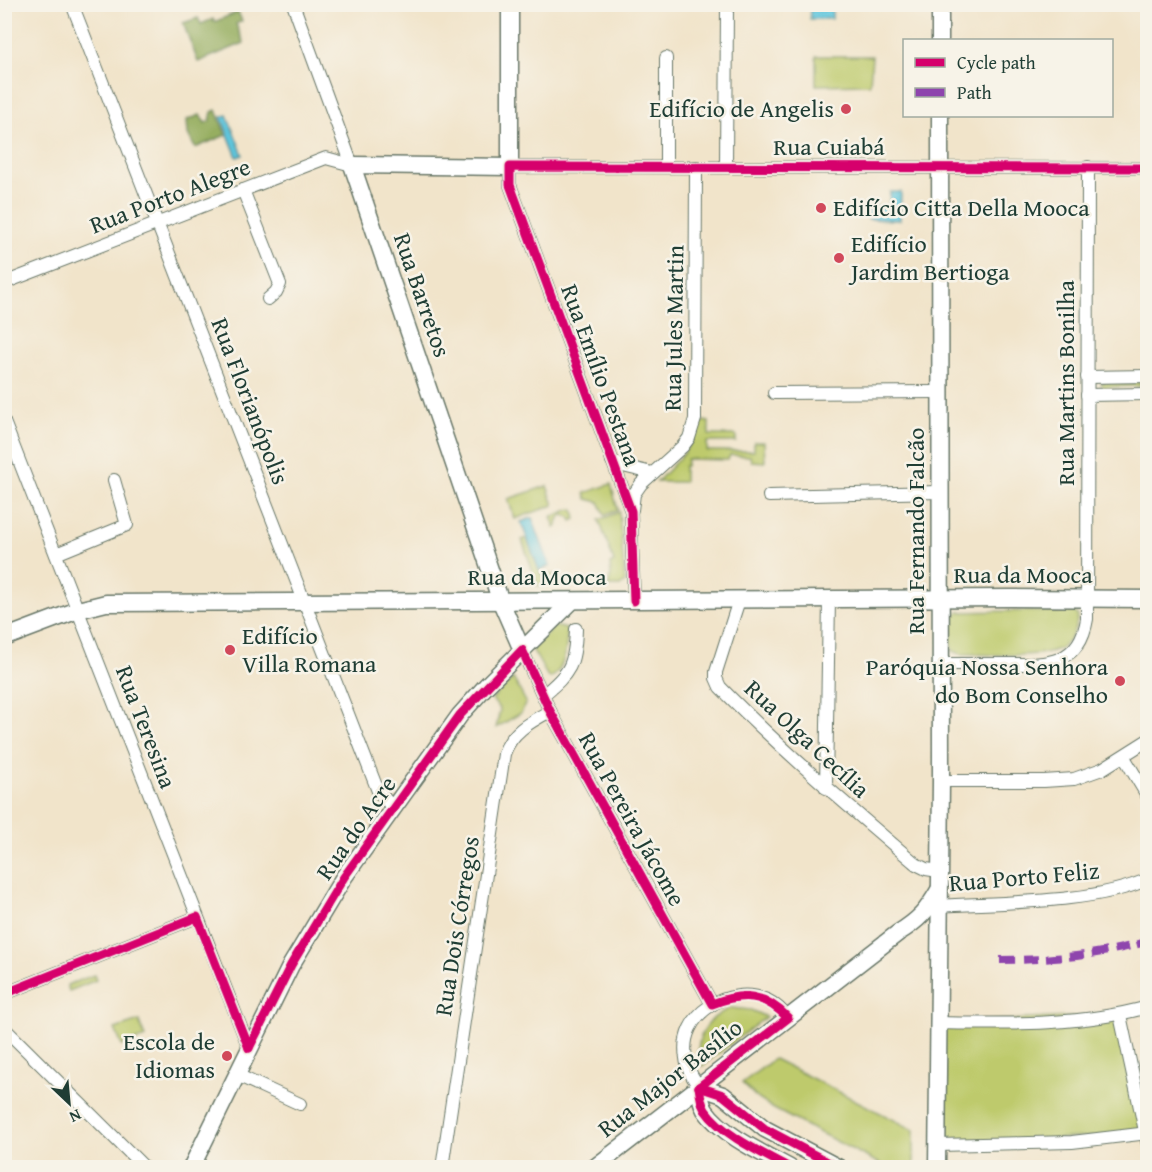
<svg xmlns="http://www.w3.org/2000/svg" width="1152" height="1172" viewBox="0 0 1152 1172" font-family="'Gentium Book Plus',serif">
	<rect width="100%" height="100%" fill="#f7f3e8"/>
	<filter id="ink" filterUnits="userSpaceOnUse"><feTurbulence type="fractalNoise" baseFrequency=".0167" numOctaves="2"/><feDisplacementMap in="SourceGraphic" scale="12" xChannelSelector="R" yChannelSelector="G"/><feConvolveMatrix kernelMatrix="1 2 1 2 8 2 1 2 1" color-interpolation-filters="sRGB"/></filter>
	<filter id="wash" filterUnits="userSpaceOnUse"><feTurbulence type="fractalNoise" baseFrequency=".008" numOctaves="4" result="noise"/><feDisplacementMap in="SourceGraphic" scale="24" xChannelSelector="R" yChannelSelector="G"/><feGaussianBlur stdDeviation="1.35" result="paint"/><feColorMatrix in="noise" values="0 0 0 0 0 0 0 0 0 0 0 0 0 0 0 0 0 1.4 0 .05"/><feComposite in="paint" operator="in"/></filter>
	<g filter="url(#wash)">
		<rect width="100%" height="100%" fill="#f1e4ca"/>
		<g fill="#beca6c" stroke="#6e8450" stroke-width="1.5">
			<polygon points="816,56 872,56 870,84 816,85"/>
			<polygon points="1102,382 1142,382 1143,383 1139,386 1104,387 1101,384"/>
			<polygon points="703,421 709,422 709,435 736,435 736,442 707,442 707,451 754,451 754,442 764,442 765,462 751,461 750,456 730,455 728,460 687,459 686,466 684,466 684,482 657,482 684,453"/>
			<polygon points="611,484 618,510 605,515 599,502 587,499 585,493"/>
			<polygon points="547,486 554,505 515,519 508,499"/>
			<polygon points="571,509 574,510 576,519 572,521 570,517 562,515 558,520 557,526 555,527 551,517"/>
			<polygon points="619,512 625,582 620,586 608,586 611,575 610,564 614,562 599,520"/>
			<polygon points="527,538 541,575 554,574 559,585 538,586 522,540"/>
			<path d="M1010 611 1075 612 1078 616C1076 628 1071 642 1060 648 1041 659 985 654 961 654L953 651 951 647 952 616 959 612Z"/>
			<path d="M555 626 567 629C567 645 566 668 551 678L548 677 532 649Z"/>
			<polygon points="513,678 526,702 521,713 496,728 500,710 492,699"/>
			<polygon points="94,975 96,980 69,991 67,985"/>
			<path d="M731 1008 751 1010 766 1017 702 1066C691 1041 707 1017 731 1008Z"/>
			<polygon points="1120,1015 1142,1134 938,1145 938,1023"/>
			<polygon points="139,1021 145,1037 122,1046 115,1029"/>
			<polygon points="774,1059 914,1130 914,1167 886,1167 774,1109 757,1098 742,1083"/>
		</g>
		<g fill="#96ae60" stroke="#5a764a" stroke-width="1.5">
			<polygon points="238,12 242,21 236,24 244,43 198,62 183,23 198,18 201,24 213,19 214,22"/>
			<polygon points="216,110 226,135 195,148 188,134 187,120 200,115 205,123 210,121 212,112"/>
		</g>
		<g fill="#60c6dd" stroke="#408288" stroke-width="1.5">
			<polygon points="818,5 832,5 832,19 810,19 810,6"/>
			<polygon points="227,115 243,155 237,157 221,117"/>
			<polygon points="890,192 901,192 900,220 868,219 868,206 889,207"/>
			<polygon points="532,518 550,566 539,570 521,522"/>
		</g>
	</g>
	<g filter="url(#ink)">
		<g fill="none" stroke-linecap="round" stroke-linejoin="round">
			<g stroke="#687768" stroke-width="14">
				<g id="street">
					<polyline points="72,4 378,791 393,808"/>
					<polyline points="293,4 352,165"/>
					<polyline points="666,58 666,167"/>
					<polyline points="726,167 727,4"/>
					<polyline points="243,190 280,284 276,292 268,299"/>
					<polyline points="4,283 326,158 352,165"/>
					<polyline points="1087,377 1148,376"/>
					<polyline points="774,393 939,392"/>
					<polyline points="1087,395 1148,394"/>
					<polyline points="4,422 249,1048"/>
					<polyline points="612,461 623,466 652,473"/>
					<polyline points="769,496 939,492"/>
					<polyline points="632,510 634,494 641,484 683,446 689,438 695,419 696,167"/>
					<polyline points="56,554 127,525 114,480"/>
					<path d="M739 600 716 672V678L720 687C782 750 849 807 916 864L926 869 939 871"/>
					<polyline points="634,601 631,511 510,185 510,167 1148,168"/>
					<polyline points="522,650 550,711 712,1004"/>
					<path d="M941 664C961 664 982 664 1002 664 1042 664 1079 668 1087 619L1088 167"/>
					<path d="M543 695C570 673 575 665 576 629"/>
					<polyline points="1124,757 1148,797"/>
					<polyline points="941,781 1044,781 1074,779 1102,769 1148,740"/>
					<polyline points="826,788 829,599"/>
					<path d="M939 906C999 902 1095 904 1148 879"/>
					<polyline points="4,994 197,917"/>
					<polyline points="1120,1015 1148,1145"/>
					<path d="M938 1023C1009 1024 1079 1026 1148 1007"/>
					<polyline points="4,1028 145,1168"/>
					<polyline points="237,1075 300,1104"/>
					<path d="M699 1087C693 1078 687 1069 686 1058 678 1014 729 984 767 1000 776 1004 782 1011 788 1018"/>
					<polyline points="938,1145 1072,1142 1148,1133"/>
					<path d="M442 1168 504 754C511 732 530 722 550 711"/>
				</g>
			</g>
			<g stroke="#687768" stroke-width="19">
				<g id="secondary">
					<polyline points="510,4 510,167 352,165 501,602 522,650"/>
					<polyline points="940,40 940,4"/>
					<polyline points="4,638 78,610 106,603 1008,598 1148,599"/>
					<polyline points="699,1087 723,1095 765,1129 839,1168"/>
					<path d="M699 1087C700 1095 701 1103 705 1110 722 1135 764 1154 790 1168"/>
					<polyline points="191,1168 291,965 344,877 460,715 486,686 572,601"/>
					<path d="M594 1168 898 933C919 920 927 911 939 890"/>
					<polyline points="937,1168 941,781 940,116"/>
				</g>
			</g>
			<use href="#street" stroke="#fff" stroke-width="12"/>
			<use href="#secondary" stroke="#fff" stroke-width="16"/>
			<path stroke="#8e44ad" stroke-width="8" stroke-dasharray="15 8" stroke-linecap="butt" d="M1000 960C1051 960 1099 956 1148 941"/>
			<g stroke="#f7f3e8" stroke-width="13">
				<g id="cycleway">
					<polyline points="634,601 631,511 510,185 510,167 1148,168"/>
					<polyline points="4,994 197,917 249,1048"/>
					<path d="M249 1048 291 965 344 877 460 715 522 650 550 711 712 1004C743 992 764 993 788 1018L699 1087"/>
					<polyline points="699,1087 723,1095 765,1129 839,1168"/>
					<path d="M699 1087C700 1095 701 1103 705 1110 722 1135 764 1154 790 1168"/>
				</g>
			</g>
			<use href="#cycleway" stroke="#d6006c" stroke-width="9"/>
		</g>
	</g>
	<g fill="#d1495b" stroke="#f7f3e8" stroke-width="2">
		<circle cx="846" cy="109" r="6"/>
		<circle cx="821" cy="208" r="6"/>
		<circle cx="839" cy="258" r="6"/>
		<circle cx="230" cy="650" r="6"/>
		<circle cx="1120" cy="681" r="6"/>
		<circle cx="227" cy="1056" r="6"/>
	</g>
	<g text-anchor="middle" stroke-width="5" stroke-linejoin="round" paint-order="stroke">
		<g font-size="24" fill="#1f3d34" stroke="#f7f3e8" text-anchor="end">
			<text x="834" y="117">Edifício de Angelis</text>
			<text x="833" y="216" text-anchor="start">Edifício Citta Della Mooca</text>
			<text x="851" y="252" text-anchor="start">Edifício<tspan x="851" dy="28">Jardim Bertioga</tspan></text>
			<text x="242" y="644" text-anchor="start">Edifício<tspan x="242" dy="28">Villa Romana</tspan></text>
			<text x="1108" y="675">Paróquia Nossa Senhora<tspan x="1108" dy="28">do Bom Conselho</tspan></text>
			<text x="215" y="1050">Escola de<tspan x="215" dy="28">Idiomas</tspan></text>
		</g>
		<g font-size="24" fill="#1f3d34" stroke="#f7f3e8">
			<text x="829" y="155">Rua Cuiabá</text>
			<text transform="translate(170 196) rotate(-21)" y="8">Rua Porto Alegre</text>
			<text transform="translate(422 295) rotate(71)" y="8">Rua Barretos</text>
			<text transform="translate(674 328) rotate(-89)" y="8">Rua Jules Martin</text>
			<text transform="translate(601 375) rotate(70)" y="8">Rua Emílio Pestana</text>
			<text transform="translate(1066 383) rotate(-90)" y="8">Rua Martins Bonilha</text>
			<text transform="translate(250 401) rotate(69)" y="8">Rua Florianópolis</text>
			<text transform="translate(916 531) rotate(-90)" y="8">Rua Fernando Falcão</text>
			<text x="1023" y="583">Rua da Mooca</text>
			<text x="537" y="585">Rua da Mooca</text>
			<text transform="translate(146 727) rotate(69)" y="8">Rua Teresina</text>
			<text transform="translate(807 739) rotate(43)" y="8">Rua Olga Cecília</text>
			<text transform="translate(632 819) rotate(61)" y="8">Rua Pereira Jácome</text>
			<text transform="translate(356 828) rotate(-55)" y="8">Rua do Acre</text>
			<text transform="translate(1024 877) rotate(-5)" y="8">Rua Porto Feliz</text>
			<text transform="translate(457 926) rotate(-81)" y="8">Rua Dois Córregos</text>
			<text transform="translate(670 1078) rotate(-38)" y="8">Rua Major Basílio</text>
		</g>
	</g>
	<rect width="1152" height="1172" fill="none" stroke="#f7f3e8" stroke-width="24"/>
	<rect x="903" y="39" width="210" height="78" fill="#f7f3e8" stroke="#a1aaa0" stroke-width="1.5"/>
	<rect x="915" y="58" width="30" height="9" fill="#d6006c" stroke="#a1aaa0" stroke-width="1.5"/>
	<text x="957" y="69" font-size="18" fill="#1f3d34">Cycle path</text>
	<rect x="915" y="88" width="30" height="9" fill="#8e44ad" stroke="#a1aaa0" stroke-width="1.5"/>
	<text x="957" y="99" font-size="18" fill="#1f3d34">Path</text>
	<g transform="translate(69 1103) rotate(154)" stroke="#f7f3e8" stroke-width="4.5" paint-order="stroke">
	<path d="M0-4.5L10 22L0 15L-10 22Z" fill="#1f3d34"/>
	<text y="-9" font-size="16" font-weight="bold" text-anchor="middle" fill="#1f3d34">N</text>
	</g>
</svg>
